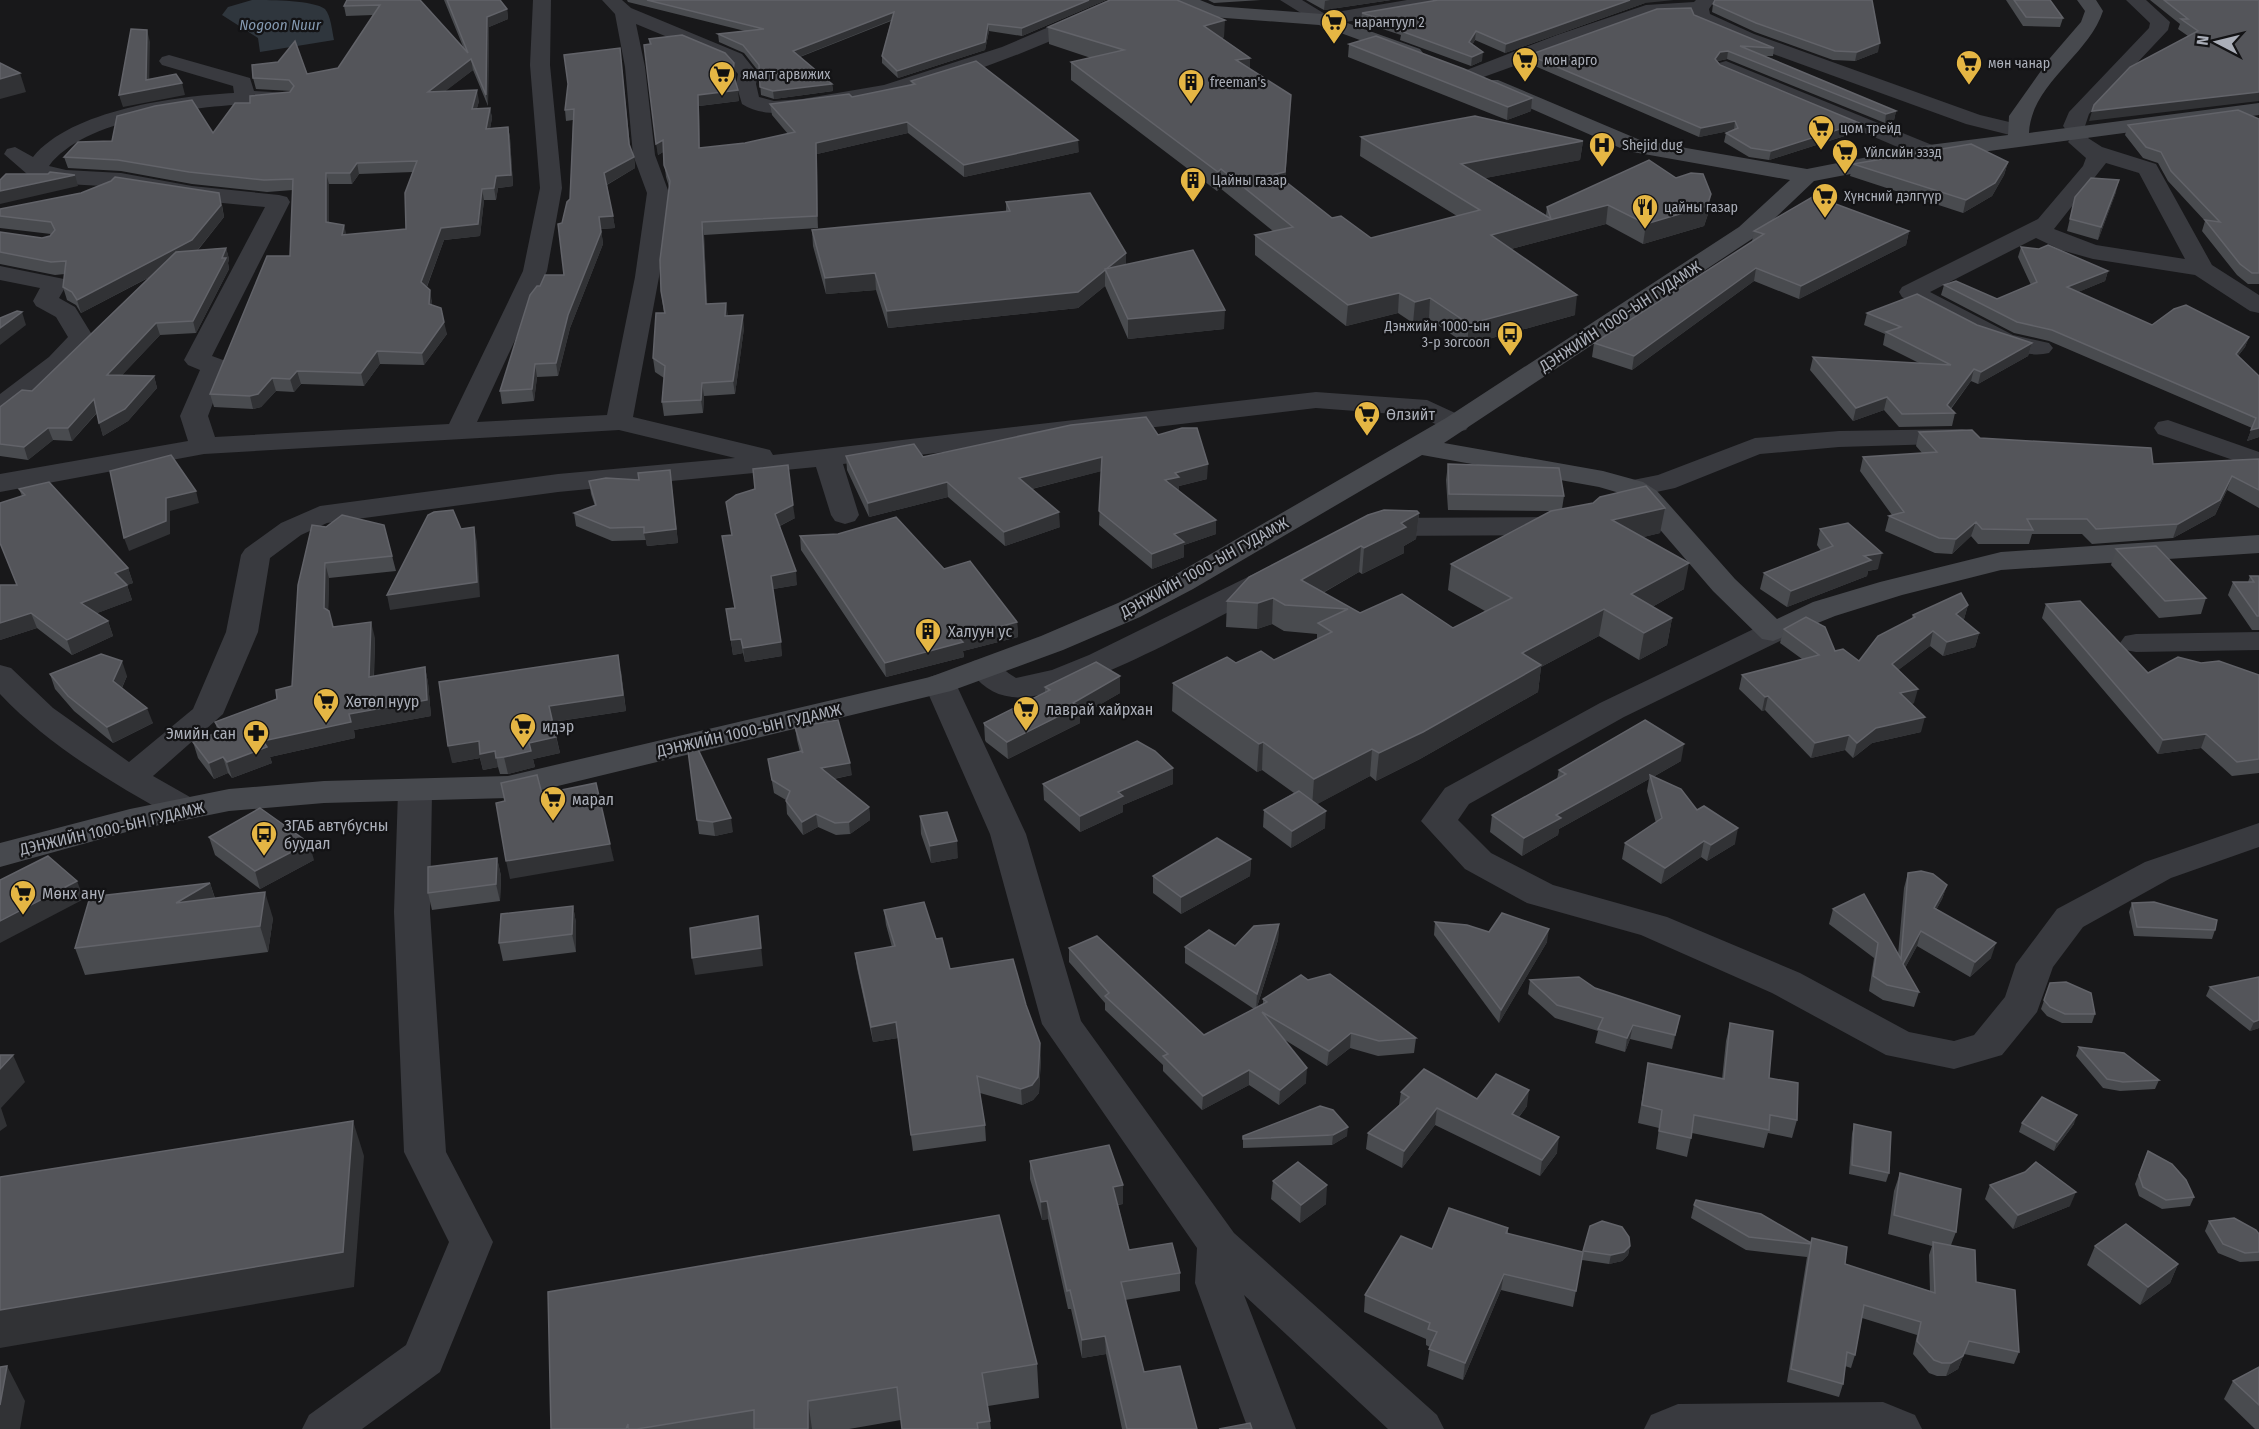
<svg xmlns="http://www.w3.org/2000/svg" width="2259" height="1429" viewBox="0 0 2259 1429" font-family="'Fira Sans Condensed',sans-serif">
	<rect width="100%" height="100%" fill="#18181a"/>
	<path fill="#2f363d" d="M252 0C269 0 313 0 325 9 331 16 332 31 334 40L260 52 258 38 222 15 228 7Z"/>
	<g fill="none" stroke-linecap="round" stroke-linejoin="round">
		<g fill="#393a3f" fill-rule="evenodd">
			<path d="M533 0H551L550 65 562 188 547 271 477 422 607 415 635 277 647 193 633 155 625 67 615 14 602 0H622L631 8 742 54 758 74 756 84 759 97 774 101 802 99 884 85 1002 47 1112 0H1136L1134 4C1034 50 932 94 822 108 796 112 766 119 742 104L736 84 738 74 728 62 636 24 645 67 655 155 669 193 659 277 633 417 770 450 773 455 1316 392 1427 400 1466 418 1470 424 1466 430 1456 432 1446 430 1421 416 1316 408 843 464 859 515 855 521 845 524 835 521 831 515 816 467 558 492 327 523 301 535 270 558 258 632 223 714 153 776 197 801 202 809 197 817 185 820 173 817C111 782 49 746 0 694V665L11 668 53 708 129 762 193 709 226 632 241 555 245 549 281 523 320 506 558 474 735 458 619 430 204 454 0 492V474L188 441 180 416 200 370 188 365 184 360 265 207 192 200 121 187 66 184 27 174 4 154 7 149 15 147 33 157C71 110 176 96 234 93L233 86 162 65 159 61 162 57 169 55 250 78 254 91 291 93 294 97 291 101 284 103C220 104 90 112 49 166L66 170 121 173 192 186 279 195 287 197 290 202 212 356 223 360 227 366 208 416 215 437 449 424 523 271 540 188 530 65Z"/>
			<polygon points="1280,0 1302,0 1325,14 1407,0 1449,0 1440,6 1322,26"/>
			<polygon points="1696,0 1715,0 1709,9 1710,14 1754,34 1980,115 2026,126 2029,131 2026,136 2018,137 1966,124 1740,42 1694,21 1691,14 1655,15 1478,79 1464,79 1461,75 1464,71 1557,35 1646,5 1694,2"/>
			<path d="M2126 0H2146L2170 22 2168 30 2089 114 2085 126 2091 134 2088 138 2102 147 2156 164 2212 265 2259 295V313L2250 311 2195 275 2093 259 2061 250 2036 238 1930 292 2013 335 2049 343 2053 348 2049 353C2010 363 1938 316 1902 297L1899 292 1902 287 2038 219 2083 166 2086 158 2068 142 2072 137 2063 126 2069 112 2149 28 2150 23ZM2106 163 2139 173 2185 259 2096 245 2054 229Z"/>
			<polygon points="1726,61 1937,147 1940,152 1937,157 1921,157 1719,71 1716,67 1719,63"/>
			<polygon points="0,266 64,279 67,284 59,298 75,307 94,338 67,367 9,413 0,415 0,394 49,357 68,337 56,317 36,306 33,301 40,288 0,280"/>
			<polygon points="2168,420 2259,452 2259,469 2158,434 2154,428 2158,422"/>
			<polygon points="1962,429 1972,431 1976,437 1972,443 1839,447 1760,454 1675,488 1633,497 1623,494 1619,488 1623,482 1658,475 1755,438 1839,431"/>
			<polygon points="1568,514 1578,517 1583,523 1578,529 1551,535 1374,536 1364,533 1359,527 1364,521 1374,518 1551,517"/>
			<path d="M1269 569 1280 572 1284 578 1280 584C1228 612 1065 705 1012 697 993 695 979 684 968 668L973 661C994 656 999 668 1016 678L1052 670 1089 655 1258 572Z"/>
			<polygon points="1773,623 1784,625 1789,632 1784,639 1624,717 1469,804 1458,820 1491,853 1553,885 1667,917 1800,973 1909,1032 1954,1041 1974,1035 2005,997 2016,964 2057,909 2145,862 2259,823 2259,847 2171,878 2083,927 2053,967 2037,1012 2002,1055 1954,1069 1886,1055 1772,993 1641,935 1527,903 1465,869 1421,821 1445,788 1600,703 1762,625"/>
			<polygon points="2259,632 2259,650 2136,652 2125,650 2120,643 2125,636 2136,634"/>
			<polygon points="940,674 951,677 956,684 1026,834 1081,1021 1234,1233 1437,1415 1444,1429 1388,1429 1244,1295 1296,1429 1248,1429 1195,1283 1197,1248 1042,1024 990,834 924,684 929,677"/>
			<polygon points="415,781 427,784 432,792 430,912 446,1152 493,1242 440,1372 362,1429 302,1429 309,1415 406,1345 449,1242 404,1152 394,912 398,792 403,784"/>
			<polygon points="1883,1402 1915,1415 1922,1429 1644,1429 1651,1415 1678,1404"/>
		</g>
		<g fill="#47494e" fill-rule="evenodd">
			<polygon points="1174,0 1200,0 1215,6 1322,14 1420,49 1423,53 1420,57 1406,57 1319,25 1212,17 1176,4"/>
			<path d="M2077 0H2096L2103 11C2089 55 2031 84 2029 133L2259 103V115L1929 159 1814 181 1755 237 1444 443 1603 471 1643 482 1657 491 1735 579 1777 619 1813 602 1880 582 2001 552 2259 535V553L2001 570 1902 595 1835 616 1773 641 1762 639 1713 591 1637 503 1623 494 1599 487 1422 455 1193 589 1140 617 1063 650 951 691 508 798 324 803 229 811 130 831 0 867V843L130 809 229 789 324 781 508 776 930 677 1041 636 1118 603 1171 577 1446 418 1739 227 1790 180 1627 151 1484 88 1481 84 1484 80H1498L1640 140 1807 169 1929 145 2008 135 2009 116 2050 58 2081 22 2085 11Z"/>
		</g>
	</g>
	<g fill="#494b4f" fill-rule="evenodd">
		<path d="M420 0 464 49 444 0H500L507 9 508 19 489 27 488 106 473 70 445 91 479 101 477 108H490L492 118 490 128 508 127 510 138 513 186 498 188 496 200H484L480 236 444 240 427 287 432 302V305L447 334 424 365 380 364 364 386 301 384 294 392 276 391 261 407 253 409 214 407 210 394 290 256 293 190 267 192 192 184 121 171 68 168 64 157 112 141 213 133 250 103 291 91 256 89 253 78 307 74 338 68 373 15 346 16 344 6ZM413 172 406 229 347 235 329 223V184H352L359 174Z"/>
		<polygon points="627,0 1106,0 1022,36 989,31 985,50 898,78 882,63 882,56 891,21 800,57 832,84 833,91 774,99 761,95 759,72 744,53 719,42 718,34 745,31 628,2"/>
		<polygon points="1208,0 1261,0 1214,3"/>
		<polygon points="1306,0 1391,0 1324,10"/>
		<polygon points="2006,0 2050,0 2063,18 2060,27 2023,26"/>
		<polygon points="2150,0 2259,0 2089,121 2188,36 2178,29 2180,24"/>
		<polygon points="1645,3 1505,53 1475,40 1472,45 1482,61 1471,66 1400,40 1401,35 1361,22 1362,13"/>
		<polygon points="1713,4 1878,52 1855,61 1833,60 1755,32 1712,12"/>
		<polygon points="1694,15 1774,48 1773,56 1763,56 1896,111 1894,120 1885,123 1727,59 1718,61 1718,62 1720,65 1859,123 1857,132 1769,160 1749,157 1724,142 1726,133 1733,130 1699,137 1528,63 1529,55"/>
		<polygon points="1048,27 1224,37 1222,38 1250,58 1250,69 1290,113 1285,181 1332,218 1371,238 1457,216 1360,156 1361,137 1583,141 1580,160 1485,178 1546,215 1547,207 1649,160 1708,214 1704,226 1643,244 1606,224 1511,249 1575,315 1467,345 1429,319 1413,323 1398,313 1346,326 1255,255 1255,235 1273,231 1220,188 1217,191 1071,80 1071,62 1091,58 1049,44"/>
		<polygon points="649,39 734,63 736,75 735,80 739,101 699,106 700,148 745,143 788,134 772,115 770,104 852,97 912,85 911,81 1079,152 964,177 908,133 817,154 818,228 704,235 707,304 728,316 744,328 735,394 704,396 703,413 664,416 662,402 664,378 655,372 653,358 664,313 661,291 669,187 666,177 663,152 658,155"/>
		<polygon points="1349,44 1532,98 1531,111 1507,120 1348,57"/>
		<polygon points="621,59 630,146 634,157 635,168 607,185 615,228 601,229 603,244 570,328 558,376 537,377 534,401 502,404 500,391 540,286 564,275 562,223 570,199 573,120 566,121 565,110"/>
		<polygon points="2259,119 2259,284 2248,284 2237,275 2202,231 2205,221 2168,181 2158,163 2143,158 2125,135 2128,125"/>
		<polygon points="2008,162 2004,175 1992,196 1963,213 1850,176 1853,164"/>
		<polygon points="2116,192 2098,240 2067,231 2075,197"/>
		<polygon points="1006,202 1126,253 1126,264 1224,329 1128,339 1105,286 1078,308 888,328 876,290 826,294 813,246 812,230 1006,212"/>
		<polygon points="222,205 224,217 198,250 226,248 229,259 228,263 229,269 196,333 160,335 122,375 154,376 157,388 128,421 103,436 97,413 72,441 53,440 28,460 0,456 0,407 32,391 150,277 81,313 76,305 67,300 63,287 65,274 55,275 0,264 0,232 42,238 50,236 51,234 0,228 0,209"/>
		<polygon points="1754,231 1909,231 1906,245 1799,299 1754,281 1632,370 1592,357 1594,343 1752,242"/>
		<polygon points="2021,247 2108,271 2105,281 2078,292 2152,325 2249,337 2245,347 2238,356 2259,376 2259,437 2247,441 2252,428 2049,341 2014,333 1941,295 1944,285 1997,299 2031,285 2018,257"/>
		<polygon points="1867,313 1977,325 2032,343 2028,356 1978,384 1971,381 1951,409 1955,413 1952,426 1899,427 1884,410 1853,421 1810,370 1813,357 1919,363 1883,345 1885,334 1864,325"/>
		<polygon points="1919,432 1980,438 2153,464 2259,459 2259,508 2227,490 2215,515 2173,538 2092,544 2082,534 2032,534 2029,544 1978,544 1971,536 1952,554 1935,553 1885,531 1889,516 1892,515 1860,471 1863,457 1922,453 1916,446"/>
		<polygon points="1158,435 1207,479 1179,486 1179,491 1216,520 1216,534 1184,545 1184,557 1152,569 1099,525 1101,471 1032,489 1060,527 1005,546 948,497 869,517 847,470 846,456 923,457"/>
		<polygon points="1448,464 1564,496 1562,509 1665,508 1660,533 1643,537 1684,589 1652,607 1672,618 1667,645 1639,660 1599,636 1541,667 1538,692 1420,759 1376,781 1370,776 1317,804 1325,828 1291,848 1263,827 1264,810 1294,793 1262,770 1257,772 1172,711 1173,683 1236,663 1274,660 1317,639 1317,634 1284,631 1272,624 1257,629 1226,627 1227,601 1419,513 1416,539 1404,546 1404,553 1362,574 1359,572 1323,593 1360,613 1453,628 1485,611 1448,590 1451,564 1551,511 1448,510 1446,480"/>
		<polygon points="670,470 678,543 647,546 646,540 612,541 576,526 574,513 595,506 591,494 589,481 639,480"/>
		<polygon points="19,489 128,568 133,583 127,585 132,600 97,613 108,621 113,636 72,655 37,628 0,640 0,585 16,585 22,496"/>
		<polygon points="726,502 795,518 780,526 797,585 773,589 782,656 745,662 743,653 733,655 726,609 735,608 722,536 732,535"/>
		<polygon points="384,525 396,571 329,578 328,611 333,627 375,638 374,677 425,667 428,683 431,716 354,730 355,738 270,757 272,763 232,778 228,773 214,779 198,758 193,742 218,732 215,722 277,699 292,686 326,527"/>
		<polygon points="1820,529 1878,569 1868,571 1867,576 1787,607 1760,589 1764,573 1821,551 1817,545"/>
		<polygon points="800,536 944,569 1017,622 1018,637 963,651 964,657 886,677 801,550"/>
		<polygon points="2116,549 2206,598 2201,614 2159,618 2111,565"/>
		<polygon points="2250,576 2259,576 2259,630 2252,630 2228,595 2233,582 2248,582"/>
		<polygon points="2046,604 2148,673 2201,663 2259,675 2259,773 2232,776 2201,748 2158,754 2042,618"/>
		<polygon points="1968,605 1964,619 1963,620 1979,633 1975,647 1943,656 1930,646 1898,670 1914,703 1911,704 1921,732 1872,743 1853,758 1845,750 1811,758 1765,710 1762,711 1739,689 1742,675 1802,659 1780,643 1784,629 1859,661 1912,618 1913,615"/>
		<polygon points="621,671 626,711 553,722 560,753 533,759 535,767 508,774 500,774 498,767 483,770 480,758 452,763"/>
		<polygon points="50,674 127,676 122,688 153,723 113,743 74,711 55,689"/>
		<polygon points="1120,676 1120,693 1080,716 1080,723 1008,759 986,742 985,740 984,723 1045,693 1045,687"/>
		<polygon points="795,727 852,775 834,779 869,807 870,820 850,834 836,835 818,827 803,835 787,814 786,800 774,793 768,759 800,752 797,740"/>
		<polygon points="687,743 733,832 715,836 699,834"/>
		<polygon points="1681,761 1653,777 1697,810 1735,844 1707,861 1701,857 1661,884 1622,859 1625,843 1656,823 1647,791 1649,779 1559,829 1558,835 1522,856 1490,832 1492,815 1557,779 1559,770"/>
		<polygon points="1173,768 1173,784 1123,805 1123,812 1080,832 1044,800 1043,784"/>
		<polygon points="920,816 958,858 931,863 921,834"/>
		<polygon points="209,837 314,860 260,889 215,855"/>
		<polygon points="497,858 501,876 500,901 432,910 428,893"/>
		<polygon points="1251,859 1250,876 1181,914 1153,893 1153,876"/>
		<polygon points="1908,873 1947,885 1942,899 1936,910 1991,958 1970,977 1917,946 1905,968 1919,992 1914,1007 1883,1000 1869,991 1874,958 1829,924 1833,909 1898,955 1904,888"/>
		<polygon points="210,883 215,898 273,918 268,952 85,975 75,948"/>
		<polygon points="2132,903 2215,930 2212,939 2134,936 2129,912"/>
		<polygon points="573,906 576,923 576,952 503,961 499,943"/>
		<polygon points="884,910 936,939 950,969 1041,1058 1039,1093 1033,1100 1022,1105 980,1093 985,1125 986,1141 913,1151 898,1038 873,1042 857,968 855,953 892,947 886,925"/>
		<polygon points="1435,922 1547,942 1499,1023 1434,935"/>
		<polygon points="1279,924 1278,940 1257,1007 1263,1004 1263,999 1308,980 1416,1038 1414,1053 1378,1056 1350,1048 1327,1066 1285,1040 1306,1083 1279,1105 1249,1085 1202,1110 1163,1071 1163,1065 1105,1010 1105,1003 1069,962 1069,948 1204,1035 1254,1009 1185,963 1185,947 1235,946"/>
		<polygon points="2259,977 2259,1028 2250,1031 2206,996 2210,987"/>
		<polygon points="1530,980 1595,988 1680,1016 1672,1049 1630,1039 1625,1052 1595,1043 1598,1031 1555,1018 1528,994"/>
		<polygon points="2050,983 2095,1014 2092,1023 2062,1023 2047,1016 2041,1009"/>
		<polygon points="1730,1023 1769,1078 1797,1120 1792,1138 1768,1133 1764,1148 1692,1133 1687,1157 1656,1149 1659,1128 1638,1123 1648,1063 1722,1079 1726,1041"/>
		<polygon points="2079,1047 2159,1080 2155,1089 2120,1091 2103,1088 2076,1056"/>
		<polygon points="1401,1092 1477,1099 1527,1106 1519,1117 1557,1153 1540,1176 1435,1125 1402,1168 1366,1149 1368,1133 1399,1105"/>
		<polygon points="2022,1123 2074,1124 2054,1151 2019,1132"/>
		<polygon points="1854,1124 1889,1173 1886,1182 1849,1174 1852,1134"/>
		<polygon points="1243,1136 1347,1136 1332,1145 1243,1148"/>
		<polygon points="2148,1151 2194,1197 2190,1206 2162,1209 2139,1196 2135,1184"/>
		<polygon points="1030,1161 1123,1185 1123,1204 1118,1205 1129,1250 1180,1273 1180,1291 1125,1300 1144,1372 1197,1429 1122,1429 1106,1354 1082,1358 1071,1309 1068,1309 1048,1219 1042,1220 1030,1179"/>
		<polygon points="1900,1173 1956,1232 1951,1245 1976,1282 2019,1352 2014,1364 1964,1354 1958,1369 1946,1376 1937,1376 1929,1373 1913,1354 1917,1335 1862,1318 1855,1355 1851,1368 1845,1366 1843,1384 1839,1397 1787,1382 1807,1257 1746,1250 1691,1218 1694,1205 1811,1242 1812,1238 1845,1264 1930,1291 1929,1255 1932,1246 1888,1234 1894,1191"/>
		<polygon points="1273,1181 1326,1204 1300,1223 1271,1199"/>
		<polygon points="1990,1185 2070,1206 2013,1229 1985,1199"/>
		<polygon points="2209,1221 2259,1234 2259,1261 2240,1262 2218,1253 2205,1231"/>
		<polygon points="1508,1228 1508,1234 1583,1252 1573,1307 1501,1290 1463,1380 1427,1366 1430,1347 1426,1345 1426,1339 1364,1312 1365,1295 1432,1249"/>
		<polygon points="1630,1246 1628,1255 1622,1261 1609,1264 1582,1260 1583,1251"/>
		<polygon points="2095,1246 2178,1264 2170,1283 2140,1305 2087,1265"/>
		<polygon points="1037,1364 1039,1398 988,1406 991,1429 902,1429 901,1420 849,1429 551,1429"/>
		<polygon points="2259,1367 2259,1429 2255,1429 2224,1399 2233,1381"/>
	</g>
	<g fill="#313235">
		<polygon points="1089,0 1106,0 1022,36 1022,28"/>
		<polygon points="1330,0 1391,0 1324,10 1325,1"/>
		<polygon points="1630,0 1674,0 1645,3 1505,53 1506,44"/>
		<polygon points="507,9 508,19 489,27 488,106 486,95 487,17"/>
		<polygon points="894,12 894,19 794,59 793,51"/>
		<polygon points="1225,20 1224,37 1204,43 1204,26"/>
		<polygon points="988,24 989,31 985,50 898,78 897,71"/>
		<polygon points="147,30 150,42 149,90 182,83 185,95 123,107 119,95 146,80"/>
		<polygon points="1476,31 1475,40 1468,52 1469,42"/>
		<polygon points="1880,43 1878,52 1855,61 1857,52"/>
		<polygon points="1728,51 1727,59 1718,61 1714,67 1715,59 1720,52"/>
		<polygon points="1483,52 1482,61 1471,66 1472,57"/>
		<polygon points="1250,58 1250,75 1236,60"/>
		<polygon points="471,59 473,70 430,103 428,92"/>
		<polygon points="734,63 736,75 734,85 733,73"/>
		<polygon points="20,73 26,92 0,99 0,79"/>
		<polygon points="832,84 833,91 774,99 773,91"/>
		<polygon points="477,90 479,101 474,119 472,109"/>
		<polygon points="738,90 739,101 699,106 700,160 699,148 698,95"/>
		<polygon points="2259,92 2259,101 2089,121 2092,111"/>
		<polygon points="1291,95 1290,113 1284,191 1276,174"/>
		<polygon points="1532,98 1531,111 1507,120 1508,107"/>
		<polygon points="490,108 492,118 488,140 486,129"/>
		<polygon points="1896,111 1894,120 1885,123 1886,114"/>
		<polygon points="1735,121 1734,130 1699,137 1701,128"/>
		<polygon points="907,122 908,133 817,154 818,228 817,216 816,143"/>
		<polygon points="1859,123 1857,132 1769,160 1771,151"/>
		<polygon points="508,127 510,138 513,186 498,188 496,200 494,188"/>
		<polygon points="663,140 665,151 658,155 656,144"/>
		<polygon points="1078,140 1079,152 964,177 964,165"/>
		<polygon points="1583,141 1580,160 1460,183 1461,164"/>
		<polygon points="634,157 635,168 606,185 604,173"/>
		<polygon points="2008,162 2004,175 1992,196 1963,213 1966,200"/>
		<polygon points="357,163 359,174 352,184 350,173"/>
		<polygon points="1221,169 1220,188 1217,191 1218,172"/>
		<polygon points="326,173 329,184 329,234 326,222"/>
		<polygon points="75,175 78,186 0,204 0,191"/>
		<polygon points="2119,180 2116,192 2098,240 2101,227"/>
		<polygon points="482,189 484,200 480,236 444,240 424,294 421,282 441,228"/>
		<polygon points="219,193 224,217 195,253 81,313 77,300"/>
		<polygon points="1711,194 1708,214 1704,226 1643,244 1646,224"/>
		<polygon points="1608,205 1606,224 1488,255 1491,235"/>
		<polygon points="613,216 615,228 601,229 603,244 570,328 558,376 556,363 568,315 599,217"/>
		<polygon points="702,222 704,235 708,317 706,304"/>
		<polygon points="344,225 347,237 342,235"/>
		<polygon points="1909,231 1906,245 1799,299 1801,286"/>
		<polygon points="226,248 229,259 228,263 229,269 196,333 193,321 222,258"/>
		<polygon points="1126,253 1126,269 1105,270"/>
		<polygon points="1756,268 1754,281 1632,370 1634,356"/>
		<polygon points="1105,270 1105,286 1078,308 888,328 887,311"/>
		<polygon points="2108,271 2105,281 2064,298 2067,287"/>
		<polygon points="875,273 876,290 826,294 825,278"/>
		<polygon points="430,290 432,302 432,316 429,304"/>
		<polygon points="1399,293 1398,313 1346,326 1348,305"/>
		<polygon points="1577,295 1575,315 1467,345 1469,324"/>
		<polygon points="1430,298 1429,319 1413,323 1415,302"/>
		<polygon points="726,303 728,316 725,316"/>
		<polygon points="1225,310 1224,329 1128,339 1128,319"/>
		<polygon points="22,312 26,325 0,345 0,328"/>
		<polygon points="743,315 744,328 735,394 733,381"/>
		<polygon points="444,322 447,334 424,365 422,353"/>
		<polygon points="156,323 160,335 111,387 107,375"/>
		<polygon points="2249,337 2245,347 2232,364 2236,354"/>
		<polygon points="2032,343 2028,356 1978,384 1981,372"/>
		<polygon points="377,351 380,364 364,386 361,373"/>
		<polygon points="535,364 537,377 534,401 532,389"/>
		<polygon points="1974,369 1971,381 1947,413 1947,405"/>
		<polygon points="297,371 301,384 294,392 290,379"/>
		<polygon points="154,376 157,388 128,421 103,436 99,423"/>
		<polygon points="272,378 276,391 261,407 253,409 250,396"/>
		<polygon points="702,383 704,396 703,413 701,400"/>
		<polygon points="1887,397 1884,410 1853,421 1856,408"/>
		<polygon points="94,399 98,411 72,441 68,428"/>
		<polygon points="48,428 53,440 28,460 24,447"/>
		<polygon points="2259,428 2259,437 2247,441 2251,430"/>
		<polygon points="1102,457 1102,471 1019,492 1019,478"/>
		<polygon points="1208,464 1207,479 1179,486 1179,491 1165,480 1175,473"/>
		<polygon points="670,470 678,543 647,546 644,533"/>
		<polygon points="2232,476 2227,490 2215,515 2173,538 2178,524"/>
		<polygon points="947,482 948,497 869,517 868,503"/>
		<polygon points="196,491 199,503 170,511 170,534 129,551 124,538 166,498"/>
		<polygon points="793,505 795,518 777,527 775,514"/>
		<polygon points="1665,508 1660,533 1608,546 1612,520"/>
		<polygon points="1059,512 1060,527 1005,546 1004,532"/>
		<polygon points="1419,513 1416,539 1404,546 1404,553 1362,574 1364,548 1401,523"/>
		<polygon points="1216,520 1216,534 1184,545 1184,557 1152,569 1152,554 1174,534"/>
		<polygon points="1976,522 1971,536 1952,554 1956,539"/>
		<polygon points="474,527 477,542 480,597 390,610 387,595"/>
		<polygon points="1361,546 1359,572 1299,606 1301,580"/>
		<polygon points="1882,553 1878,569 1868,571 1867,576 1787,607 1791,591 1864,556"/>
		<polygon points="325,563 329,578 328,624 324,608"/>
		<polygon points="1689,563 1684,589 1627,621 1631,594"/>
		<polygon points="128,568 133,583 127,585 132,600 87,617 81,603 115,573"/>
		<polygon points="796,571 797,585 773,589 771,576"/>
		<polygon points="1273,598 1272,624 1257,629 1258,603"/>
		<polygon points="1968,605 1964,619 1952,628 1956,614"/>
		<polygon points="1604,609 1599,636 1541,667 1538,692 1420,759 1376,781 1379,753 1522,653"/>
		<polygon points="31,613 37,628 0,640 0,623"/>
		<polygon points="1672,618 1667,645 1639,660 1644,633"/>
		<polygon points="108,621 113,636 72,655 67,640"/>
		<polygon points="371,622 375,638 373,693 369,677"/>
		<polygon points="1017,622 1018,637 963,651 964,657 886,677 885,663 959,638"/>
		<polygon points="1933,631 1930,646 1888,678 1892,664"/>
		<polygon points="1979,633 1975,647 1943,656 1947,642"/>
		<polygon points="741,639 743,653 733,655 731,640"/>
		<polygon points="781,642 782,656 745,662 743,648"/>
		<polygon points="618,655 626,711 552,722 549,706"/>
		<polygon points="122,661 127,676 118,696 113,681"/>
		<polygon points="425,667 428,683 431,716 354,730 355,738 270,757 272,763 232,778 227,762 263,741"/>
		<polygon points="1120,676 1120,693 1080,716 1080,723 1008,759 1007,742 1073,703"/>
		<polygon points="1918,689 1914,703 1896,708 1900,693"/>
		<polygon points="1768,696 1765,710 1762,711 1765,697"/>
		<polygon points="147,708 153,723 113,743 107,727"/>
		<polygon points="1925,717 1921,732 1872,743 1853,758 1857,743 1876,728"/>
		<polygon points="2206,734 2201,748 2158,754 2163,740"/>
		<polygon points="1849,735 1845,750 1811,758 1815,743"/>
		<polygon points="556,737 560,753 533,759 535,767 508,774 504,757 529,743"/>
		<polygon points="479,741 495,751 498,767 483,770 480,758 452,763 448,746"/>
		<polygon points="1263,742 1262,770 1257,772 1259,744"/>
		<polygon points="1684,744 1681,761 1651,778 1650,775 1649,779 1559,829 1558,835 1522,856 1524,838 1556,815"/>
		<polygon points="1372,749 1370,776 1312,807 1314,779"/>
		<polygon points="223,757 228,773 214,779 209,763"/>
		<polygon points="850,763 852,775 822,781 821,768"/>
		<polygon points="1173,768 1173,784 1123,805 1123,812 1080,832 1080,816 1118,792"/>
		<polygon points="869,807 870,820 850,834 849,822"/>
		<polygon points="1326,811 1325,828 1291,848 1292,831"/>
		<polygon points="816,814 818,827 803,835 802,822"/>
		<polygon points="731,818 733,832 715,836 713,822"/>
		<polygon points="1738,828 1735,844 1707,861 1711,845"/>
		<polygon points="957,841 958,858 931,863 930,846"/>
		<polygon points="1704,841 1701,857 1661,884 1665,868"/>
		<polygon points="309,843 314,860 260,889 255,871"/>
		<polygon points="610,844 614,861 510,879 506,861"/>
		<polygon points="497,858 501,876 500,901 496,884"/>
		<polygon points="1251,859 1250,876 1181,914 1181,897"/>
		<polygon points="77,881 84,899 0,943 0,921"/>
		<polygon points="210,883 218,909 176,903"/>
		<polygon points="1947,885 1942,899 1929,923 1934,908"/>
		<polygon points="265,892 273,918 268,952 260,926"/>
		<polygon points="573,906 576,923 576,952 572,934"/>
		<polygon points="758,916 763,966 695,975 692,958"/>
		<polygon points="1279,924 1278,940 1256,1010 1257,994"/>
		<polygon points="1549,929 1547,942 1499,1023 1501,1010"/>
		<polygon points="1921,931 1917,946 1899,979 1903,964"/>
		<polygon points="1996,943 1991,958 1970,977 1975,962"/>
		<polygon points="1680,1016 1677,1030 1672,1049 1675,1035"/>
		<polygon points="2259,1020 2259,1028 2250,1031 2254,1022"/>
		<polygon points="896,1022 898,1038 873,1042 871,1027"/>
		<polygon points="1633,1025 1630,1039 1625,1052 1627,1038"/>
		<polygon points="1351,1033 1350,1048 1327,1066 1329,1051"/>
		<polygon points="1040,1043 1041,1058 1039,1093 1033,1100 1022,1105 1021,1089"/>
		<polygon points="13,1055 25,1082 1,1108 7,1126 0,1131 0,1069"/>
		<polygon points="1307,1068 1306,1083 1279,1105 1280,1090"/>
		<polygon points="1249,1070 1249,1085 1202,1110 1203,1096"/>
		<polygon points="1529,1090 1527,1106 1509,1130 1512,1114"/>
		<polygon points="1437,1108 1435,1125 1402,1168 1404,1151"/>
		<polygon points="2077,1115 2074,1124 2054,1151 2057,1142"/>
		<polygon points="353,1121 364,1156 354,1287 0,1348 0,1310"/>
		<polygon points="1348,1127 1347,1136 1332,1145 1333,1135"/>
		<polygon points="1559,1137 1557,1153 1540,1176 1542,1160"/>
		<polygon points="1123,1185 1123,1204 1113,1205 1113,1187"/>
		<polygon points="1327,1185 1326,1204 1300,1223 1301,1205"/>
		<polygon points="2076,1192 2070,1206 2013,1229 2018,1215"/>
		<polygon points="1047,1201 1048,1219 1042,1220 1041,1202"/>
		<polygon points="1630,1246 1628,1255 1622,1261 1609,1264 1611,1255"/>
		<polygon points="2178,1264 2170,1283 2140,1305 2148,1287"/>
		<polygon points="1504,1274 1501,1290 1463,1380 1465,1363"/>
		<polygon points="1105,1336 1106,1354 1082,1358 1082,1340"/>
		<polygon points="1969,1341 1958,1369 1946,1376 1951,1363"/>
		<polygon points="7,1366 25,1401 20,1429 0,1429 0,1405"/>
		<polygon points="808,1401 812,1429 808,1429"/>
	</g>
	<g fill="#54555a" stroke="#626369" stroke-width="1.5" fill-rule="evenodd">
		<path d="M347 0H420L468 53 447 0H500L507 9 487 17 486 95 471 59 428 92 477 90 472 109 490 108 486 129 508 127 511 175 496 176 494 188 482 189 478 224 441 228 421 282 430 290 429 304 441 308 444 322 422 353 377 351 361 373 297 371 290 379 272 378 258 394 250 396 210 394 267 256H290L293 179 264 180 189 172 118 160 64 157 78 142 112 141 117 116 155 106 192 100 213 133 235 103H250V96L290 92 294 86 289 80 253 78 252 65 278 62 295 41 307 74 338 68 380 5 344 6ZM417 161 405 193 406 229 342 235 344 225 326 222V173H350L357 163Z"/>
		<polygon points="647,0 1089,0 1022,28 988,24 985,42 897,71 882,56 894,12 793,51 832,84 773,91 760,87 759,65 743,45 718,34 764,29"/>
		<polygon points="1110,0 1177,0 1225,20 1204,26 1250,58 1236,60 1291,95 1285,172 1276,174 1332,218 1341,216 1371,238 1480,210 1361,137 1475,116 1583,141 1461,164 1551,219 1547,207 1649,160 1676,178 1691,173 1703,174 1711,194 1707,206 1646,224 1608,205 1491,235 1577,295 1469,324 1430,298 1415,302 1399,293 1348,305 1255,235 1293,227 1221,169 1218,172 1071,62 1124,50 1048,27"/>
		<polygon points="1438,0 1630,0 1506,44 1476,31 1469,42 1483,52 1472,57 1401,31 1410,28 1362,13"/>
		<polygon points="1715,0 1872,0 1880,43 1857,52 1835,51 1756,23 1713,4"/>
		<polygon points="2014,0 2050,0 2063,18 2026,17"/>
		<polygon points="2164,0 2259,0 2259,92 2092,111 2094,105 2130,67 2198,31 2181,19 2188,19"/>
		<polygon points="1691,8 1694,15 1774,48 1740,46 1896,111 1886,114 1728,51 1720,52 1715,59 1720,65 1859,123 1771,151 1751,148 1726,133 1738,128 1735,121 1701,128 1529,55 1657,9"/>
		<polygon points="131,29 147,30 146,80 176,74 182,83 119,95"/>
		<polygon points="682,35 725,53 734,63 733,73 738,90 698,95 699,148 745,143 795,132 770,104 849,94 852,97 915,84 911,81 976,61 1078,140 964,165 907,122 816,143 817,216 702,222 706,304 726,303 725,316 743,315 733,381 702,383 701,400 662,402 665,366 653,358 656,313 665,313 661,291 660,260 670,181 664,165 663,140 656,144 644,45 651,44 649,39"/>
		<polygon points="1376,36 1464,69 1532,98 1508,107 1349,44"/>
		<polygon points="620,48 629,144 634,157 604,173 613,216 599,217 601,232 568,315 556,363 535,364 532,389 500,391 530,295 537,286 540,286 545,275 564,275 558,224 562,223 567,202 570,199 574,109 565,110 568,84 564,55"/>
		<polygon points="0,63 20,73 0,79"/>
		<polygon points="2238,110 2259,119 2259,273 2252,273 2240,264 2205,220 2220,222 2171,171 2161,152 2146,147 2128,125"/>
		<polygon points="1971,144 2008,162 1995,183 1966,200 1853,164"/>
		<polygon points="50,172 75,175 0,191 0,180 6,174 48,174"/>
		<polygon points="115,177 219,193 221,205 192,240 77,300 72,292 63,287 66,261 51,262 0,252 0,232 42,238 50,236 55,230 51,222 0,216 0,209 81,193 111,181"/>
		<polygon points="2091,178 2119,180 2101,227 2070,219 2075,197"/>
		<polygon points="1090,193 1126,253 1078,292 887,311 875,273 825,278 812,230 1010,211 1006,202"/>
		<polygon points="1814,196 1909,231 1801,286 1756,268 1634,356 1594,343 1764,234 1754,231"/>
		<polygon points="2048,245 2108,271 2067,287 2152,325 2174,309 2186,305 2249,337 2236,354 2259,376 2259,428 2251,430 2256,418 2052,330 2017,322 1944,285 1956,281 1997,299 2037,282 2021,247 2039,249"/>
		<polygon points="226,248 222,258 226,258 193,321 156,323 107,375 154,376 125,409 99,423 94,399 68,428 48,428 24,447 0,444 0,407 22,390 32,391 176,252"/>
		<polygon points="1193,250 1225,310 1128,319 1105,269"/>
		<polygon points="1917,294 1977,325 2032,343 1981,372 1974,369 1947,405 1955,413 1902,414 1887,397 1856,408 1813,357 1951,365 1886,332 1901,327 1867,313"/>
		<polygon points="17,311 22,312 0,328 0,318"/>
		<polygon points="1146,417 1158,435 1182,428 1197,428 1208,464 1175,473 1179,477 1165,480 1216,520 1174,534 1184,542 1152,554 1099,511 1102,457 1019,478 1059,512 1004,532 947,482 868,503 846,456 914,444 923,457 1071,425"/>
		<polygon points="1972,430 1980,438 2151,448 2153,464 2259,459 2259,490 2232,476 2220,500 2178,524 2096,529 2087,519 2027,519 2033,530 1982,529 1976,522 1956,539 1939,538 1889,516 1904,512 1863,457 1937,452 1919,432"/>
		<polygon points="171,455 196,491 166,498 166,521 124,538 110,471"/>
		<polygon points="1448,464 1559,468 1564,496 1449,494"/>
		<polygon points="788,465 793,505 775,514 796,571 771,576 781,642 743,648 741,639 731,640 726,609 735,608 722,536 732,535 726,502 736,495 755,489 753,469"/>
		<polygon points="670,470 676,529 644,533 644,527 610,528 574,513 596,505 589,481 606,478 639,480 638,473"/>
		<polygon points="49,482 128,568 115,573 127,585 81,603 108,621 67,640 31,613 0,623 0,585 17,585 0,543 0,503 25,495 19,489"/>
		<polygon points="1646,486 1665,508 1612,520 1689,563 1631,594 1672,618 1644,633 1604,609 1522,653 1541,665 1423,732 1379,753 1372,749 1314,779 1263,742 1259,744 1173,683 1227,657 1236,663 1261,651 1274,660 1332,632 1318,623 1348,609 1285,605 1273,598 1258,603 1227,601 1249,577 1368,515 1384,510 1417,511 1419,513 1401,523 1406,527 1364,548 1361,546 1301,580 1360,613 1402,594 1453,628 1512,598 1451,564 1551,511 1593,503 1600,497"/>
		<polygon points="453,510 461,529 474,527 477,582 387,595 428,515 434,512"/>
		<polygon points="342,515 384,525 392,556 325,563 324,608 329,611 333,627 371,622 369,677 425,667 427,700 349,714 351,722 263,741 267,747 227,762 223,757 209,763 193,742 221,731 215,722 277,699 276,690 292,686 298,585 312,525 326,527"/>
		<polygon points="896,517 944,569 970,561 1017,622 959,638 963,642 885,663 800,536 838,534"/>
		<polygon points="1848,523 1882,553 1864,556 1871,560 1791,591 1764,573 1833,546 1820,529"/>
		<polygon points="2156,546 2206,598 2165,601 2116,549"/>
		<polygon points="2250,576 2259,576 2259,616 2257,616 2233,582 2254,582"/>
		<polygon points="1961,593 1968,605 1956,614 1979,633 1947,642 1933,631 1892,664 1918,689 1900,693 1925,717 1876,728 1857,743 1849,735 1815,743 1768,696 1765,697 1742,675 1819,655 1784,629 1806,617 1825,627 1835,651 1843,649 1859,661 1878,636 1915,617 1913,615"/>
		<polygon points="2080,601 2148,673 2178,657 2201,663 2219,661 2259,675 2259,759 2237,762 2206,734 2163,740 2046,604"/>
		<polygon points="101,654 122,661 113,681 147,708 107,727 68,696 50,674"/>
		<polygon points="618,655 623,695 549,706 556,737 529,743 531,751 504,757 496,758 495,751 480,754 479,741 448,746 439,682"/>
		<polygon points="1096,662 1120,676 1073,703 1079,706 1007,742 985,725 984,723 1050,690 1045,687"/>
		<polygon points="838,720 850,763 821,768 869,807 849,822 835,823 816,814 802,822 786,801 790,791 772,780 768,759 801,751 803,753 795,727"/>
		<polygon points="1645,720 1684,744 1556,815 1561,818 1524,838 1492,815 1566,774 1559,770"/>
		<polygon points="694,741 731,818 713,822 697,820 687,743"/>
		<polygon points="1137,741 1155,751 1173,768 1118,792 1123,796 1080,816 1043,784"/>
		<polygon points="537,775 542,794 596,783 610,844 506,861 496,803 505,801 501,783"/>
		<polygon points="1650,775 1681,789 1697,810 1704,806 1738,828 1711,845 1704,841 1665,868 1625,843 1662,818"/>
		<polygon points="1299,791 1326,811 1292,831 1264,810"/>
		<polygon points="260,808 309,843 255,871 209,837"/>
		<polygon points="947,812 957,841 930,846 920,816"/>
		<polygon points="1217,838 1251,859 1181,897 1153,876"/>
		<polygon points="48,856 77,881 0,921 0,880"/>
		<polygon points="497,858 496,884 428,893 428,867"/>
		<polygon points="1921,871 1933,874 1947,885 1934,908 1996,943 1975,962 1921,931 1903,964 1919,992 1887,985 1873,976 1878,943 1833,909 1864,894 1901,959 1908,873"/>
		<polygon points="210,883 176,903 265,892 260,926 75,948 90,897"/>
		<polygon points="924,902 936,939 942,938 950,969 1013,959 1026,1005 1040,1043 1038,1077 1032,1085 1021,1089 977,1076 985,1125 911,1135 896,1022 871,1027 855,953 895,946 884,910"/>
		<polygon points="2154,902 2217,920 2215,930 2137,927 2132,903"/>
		<polygon points="573,906 572,934 499,943 501,914"/>
		<polygon points="1502,913 1549,929 1501,1010 1435,922 1467,925 1489,932"/>
		<polygon points="758,916 761,948 692,958 690,928"/>
		<polygon points="1279,924 1257,994 1185,947 1209,930 1235,946 1254,926"/>
		<polygon points="1097,936 1204,1035 1267,1002 1263,999 1301,975 1308,980 1330,974 1416,1038 1379,1041 1351,1033 1329,1051 1262,1012 1307,1068 1280,1090 1249,1070 1203,1096 1163,1056 1168,1054 1105,996 1109,993 1069,948"/>
		<polygon points="1579,977 1595,988 1680,1016 1675,1035 1633,1025 1627,1038 1598,1029 1603,1018 1557,1005 1530,980"/>
		<polygon points="2259,977 2259,1020 2254,1022 2210,987"/>
		<polygon points="2066,982 2091,993 2095,1014 2065,1014 2050,1007 2044,1000 2050,983"/>
		<polygon points="1730,1023 1773,1031 1769,1078 1798,1083 1797,1120 1770,1115 1769,1130 1694,1115 1691,1138 1659,1131 1662,1110 1642,1105 1648,1063 1724,1079"/>
		<polygon points="2079,1047 2124,1053 2159,1080 2123,1082 2107,1079"/>
		<polygon points="0,1055 13,1055 0,1069"/>
		<polygon points="1424,1069 1477,1099 1496,1074 1529,1090 1512,1114 1559,1137 1542,1160 1437,1108 1404,1151 1368,1133 1409,1097 1401,1092"/>
		<polygon points="2042,1097 2077,1115 2057,1142 2022,1123"/>
		<polygon points="1320,1106 1333,1110 1348,1127 1333,1135 1243,1139 1243,1136"/>
		<polygon points="353,1121 343,1252 0,1310 0,1177"/>
		<polygon points="1854,1124 1891,1132 1889,1173 1852,1165"/>
		<polygon points="1109,1145 1123,1185 1113,1187 1129,1250 1172,1243 1180,1273 1121,1282 1144,1372 1180,1366 1197,1429 1127,1429 1105,1336 1082,1340 1070,1290 1067,1291 1047,1201 1041,1202 1030,1161"/>
		<polygon points="2148,1151 2172,1164 2186,1180 2194,1197 2166,1200 2143,1187 2139,1175"/>
		<polygon points="1298,1162 1327,1185 1301,1205 1273,1181"/>
		<polygon points="2036,1162 2076,1192 2018,1215 1990,1185 2025,1172"/>
		<polygon points="1900,1173 1961,1189 1956,1232 1894,1215"/>
		<polygon points="1696,1200 1761,1214 1811,1243 1812,1238 1847,1247 1845,1264 1935,1293 1933,1242 1975,1250 1976,1282 2015,1290 2019,1352 1969,1341 1963,1356 1951,1363 1942,1363 1934,1360 1917,1341 1921,1322 1864,1305 1855,1355 1847,1352 1843,1384 1791,1369 1811,1244 1749,1237 1694,1205"/>
		<polygon points="1449,1208 1508,1228 1506,1233 1583,1252 1576,1291 1504,1274 1465,1363 1429,1349 1437,1332 1428,1329 1430,1323 1365,1295 1401,1236 1432,1249"/>
		<polygon points="999,1215 1037,1364 982,1373 990,1421 977,1423 978,1429 902,1429 897,1387 808,1401 808,1429 754,1429 754,1410 637,1429 628,1429 628,1424 626,1429 551,1429 548,1292"/>
		<polygon points="2234,1218 2256,1230 2259,1234 2259,1252 2245,1253 2223,1244 2209,1221"/>
		<polygon points="1602,1221 1622,1227 1629,1237 1630,1246 1624,1252 1611,1255 1583,1251 1590,1226"/>
		<polygon points="2126,1224 2178,1264 2148,1287 2095,1246"/>
		<polygon points="7,1366 0,1405 0,1367"/>
		<polygon points="2259,1367 2259,1405 2233,1381"/>
		<polygon points="1250,1423 1252,1429 1219,1429"/>
	</g>
	<defs>
		<g id="supermarket-pin" transform="scale(1.35)"><path d="M0 17L-7.5 6A9.5 9.5 0 1 1 7.5 6Z" fill="#e5b644" stroke="#131315"/><path d="M-6-5.5h2.5l.6 2H6L4.5 2H-2.5L-4.4-4H-6ZM-1.5 3.2a1.3 1.3 0 1 0 .1 0ZM3 3.2a1.3 1.3 0 1 0 .1 0Z" fill="#111"/></g>
		<g id="building-pin" transform="scale(1.35)"><path d="M0 17L-7.5 6A9.5 9.5 0 1 1 7.5 6Z" fill="#e5b644" stroke="#131315"/><path d="M-4-6H4V6H1V3H-1V6H-4ZM-2.5-4.3h1.7v1.8h-1.7ZM.8-4.3h1.7v1.8H.8ZM-2.5-1h1.7V.8h-1.7ZM.8-1h1.7V.8H.8Z" fill="#111"/></g>
		<g id="hospital-pin" transform="scale(1.35)"><path d="M0 17L-7.5 6A9.5 9.5 0 1 1 7.5 6Z" fill="#e5b644" stroke="#131315"/><path d="M-5-5h3v3.5h4V-5h3V5h-3V1.5h-4V5h-3Z" fill="#111"/></g>
		<g id="restaurant-pin" transform="scale(1.35)"><path d="M0 17L-7.5 6A9.5 9.5 0 1 1 7.5 6Z" fill="#e5b644" stroke="#131315"/><path d="M-5-6h1v4h1v-4h1v4h1v-4h1v5L-1.5 .5V6h-2V.5L-5-1ZM5-6V6H3V1.5H1.5Q1.5-4 5-6Z" fill="#111"/></g>
		<g id="bus-pin" transform="scale(1.35)"><path d="M0 17L-7.5 6A9.5 9.5 0 1 1 7.5 6Z" fill="#e5b644" stroke="#131315"/><path d="M-5-6H5V4H4V6H2V4H-2V6H-4V4H-5ZM-3.5-4V0h7V-4ZM-3.5 1.2v1.5H-2V1.2ZM2 1.2v1.5H3.5V1.2Z" fill="#111"/></g>
		<g id="pharmacy-pin" transform="scale(1.35)"><path d="M0 17L-7.5 6A9.5 9.5 0 1 1 7.5 6Z" fill="#e5b644" stroke="#131315"/><path d="M-2-6h4v4h4v4h-4v4h-4v-4h-4v-4h4Z" fill="#111"/></g>
	</defs>
	<g fill-rule="evenodd">
		<use href="#supermarket-pin" x="1334" y="22"/>
		<use href="#supermarket-pin" x="1525" y="60"/>
		<use href="#supermarket-pin" x="1969" y="63"/>
		<use href="#supermarket-pin" x="722" y="74"/>
		<use href="#building-pin" x="1191" y="82"/>
		<use href="#supermarket-pin" x="1821" y="128"/>
		<use href="#hospital-pin" x="1602" y="145"/>
		<use href="#supermarket-pin" x="1845" y="152"/>
		<use href="#building-pin" x="1193" y="180"/>
		<use href="#supermarket-pin" x="1825" y="196"/>
		<use href="#restaurant-pin" x="1645" y="207"/>
		<use href="#bus-pin" x="1510" y="334"/>
		<use href="#supermarket-pin" x="1367" y="414"/>
		<use href="#building-pin" x="928" y="631"/>
		<use href="#supermarket-pin" x="326" y="701"/>
		<use href="#supermarket-pin" x="1026" y="709"/>
		<use href="#supermarket-pin" x="523" y="726"/>
		<use href="#pharmacy-pin" x="256" y="733"/>
		<use href="#supermarket-pin" x="553" y="799"/>
		<use href="#bus-pin" x="264" y="834"/>
		<use href="#supermarket-pin" x="23" y="893"/>
	</g>
	<g text-anchor="middle" stroke-width="4.5" stroke-linejoin="round" paint-order="stroke">
		<g font-size="14" fill="#abafb9" stroke="#131315" text-anchor="start">
			<text x="1354" y="27">нарантуул 2</text>
			<text x="1544" y="65">мон арго</text>
			<text x="1988" y="68">мөн чанар</text>
			<text x="742" y="79">ямагт арвижих</text>
			<text x="1210" y="87">freeman's</text>
			<text x="1840" y="133">цом трейд</text>
			<text x="1622" y="150">Shejid dug</text>
			<text x="1864" y="157">Үйлсийн эзэд</text>
			<text x="1212" y="185">Цайны газар</text>
			<text x="1844" y="201">Хүнсний дэлгүүр</text>
			<text x="1664" y="212">цайны газар</text>
			<text x="1490" y="331" text-anchor="end">Дэнжийн 1000-ын<tspan x="1490" dy="16">3-р зогсоол</tspan></text>
		</g>
		<g font-size="15" font-style="italic" fill="#859ab1" stroke="#131315">
			<text x="280" y="30">Nogoon Nuur</text>
		</g>
		<g font-size="16" fill="#abafb9" stroke="#131315">
			<text transform="translate(1620 316) rotate(-33)" y="6">ДЭНЖИЙН 1000-ЫН ГУДАМЖ</text>
			<text transform="translate(1204 567) rotate(-29)" y="6">ДЭНЖИЙН 1000-ЫН ГУДАМЖ</text>
			<text transform="translate(749 730) rotate(-13)" y="6">ДЭНЖИЙН 1000-ЫН ГУДАМЖ</text>
			<text transform="translate(112 828) rotate(-13)" y="6">ДЭНЖИЙН 1000-ЫН ГУДАМЖ</text>
		</g>
		<g font-size="16" fill="#abafb9" stroke="#131315" text-anchor="start">
			<text x="1386" y="420">Өлзийт</text>
			<text x="948" y="637">Халуун ус</text>
			<text x="346" y="707">Хөтөл нуур</text>
			<text x="1046" y="715">лаврай хайрхан</text>
			<text x="542" y="732">идэр</text>
			<text x="236" y="739" text-anchor="end">Эмийн сан</text>
			<text x="572" y="805">марал</text>
			<text x="284" y="831">ЗГАБ автүбусны<tspan x="284" dy="18">буудал</tspan></text>
			<text x="42" y="899">Мөнх ану</text>
		</g>
	</g>
	<g transform="translate(2217 42) rotate(277)" stroke="#131315" stroke-width="4.5" paint-order="stroke">
	<path d="M0-4.5L10 22L0 15L-10 22Z" fill="#abafb9"/>
	<text y="-9" font-size="16" font-weight="bold" text-anchor="middle" fill="#abafb9">N</text>
	</g>
</svg>
